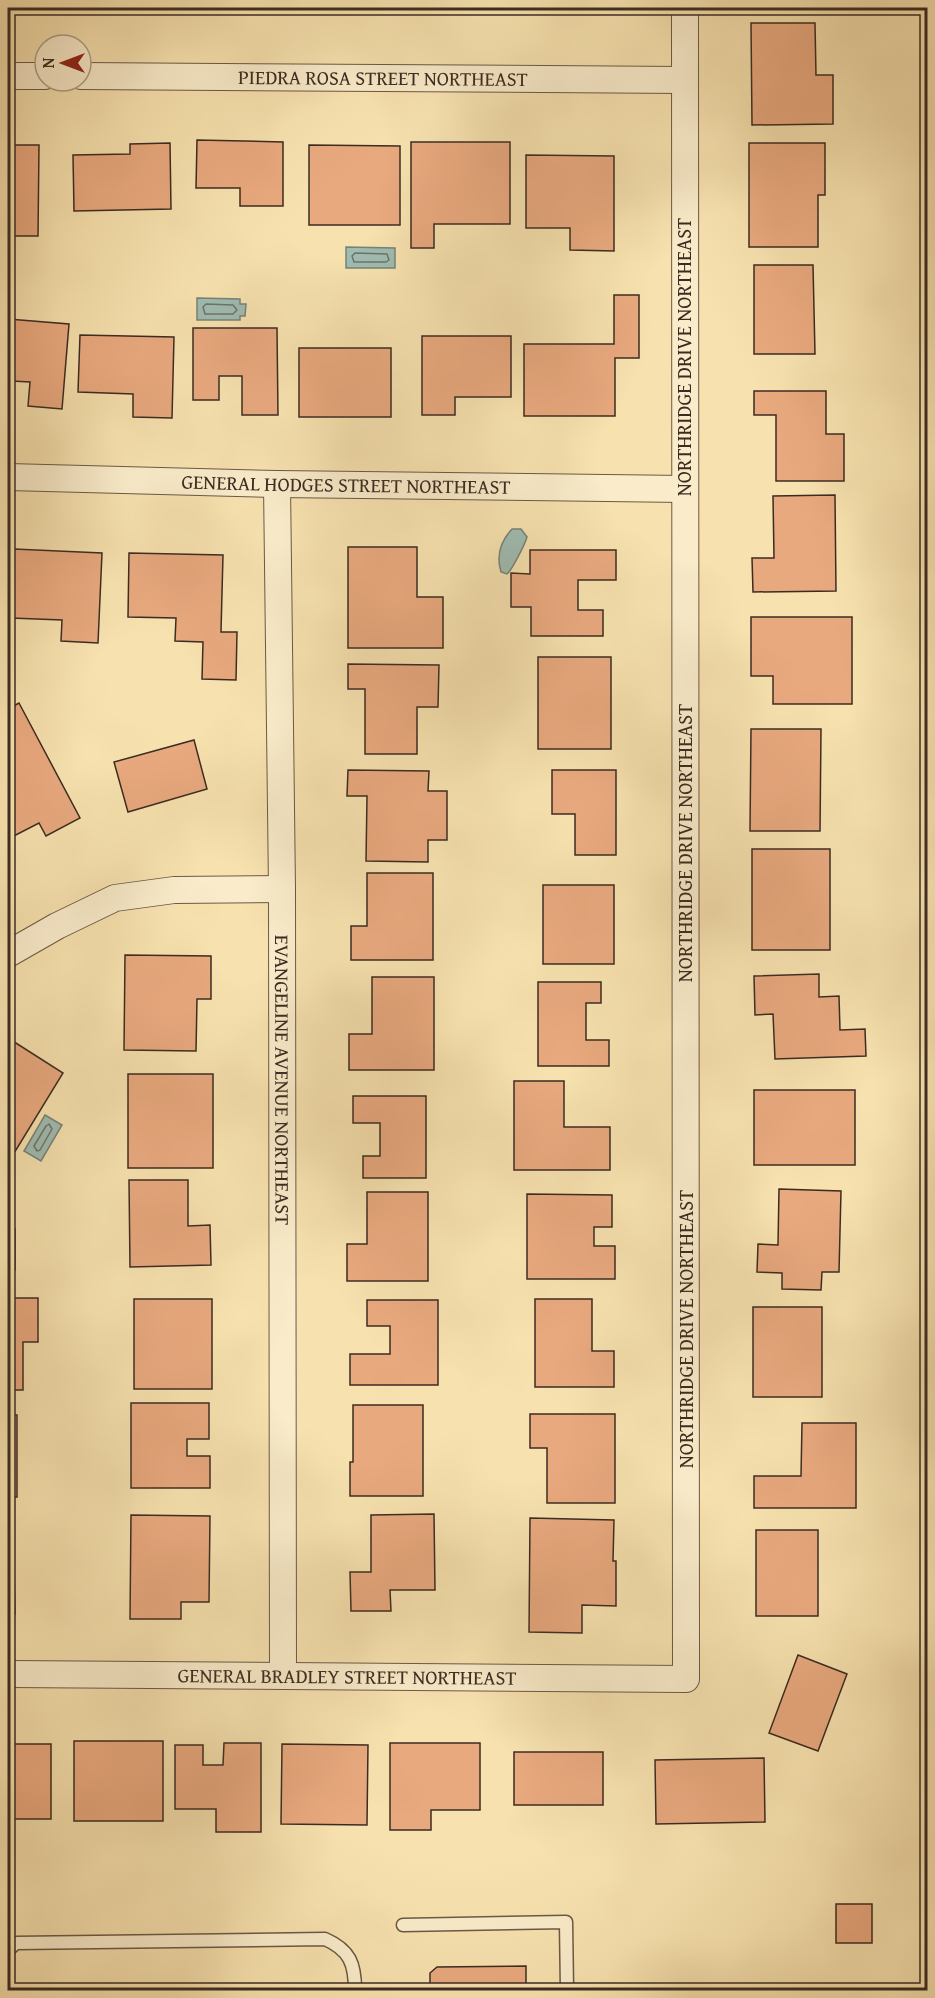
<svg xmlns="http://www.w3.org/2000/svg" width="935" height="1998" viewBox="0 0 935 1998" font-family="'Gentium Book Plus',serif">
	<rect width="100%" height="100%" fill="#f7e2af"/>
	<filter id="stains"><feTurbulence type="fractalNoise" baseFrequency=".00333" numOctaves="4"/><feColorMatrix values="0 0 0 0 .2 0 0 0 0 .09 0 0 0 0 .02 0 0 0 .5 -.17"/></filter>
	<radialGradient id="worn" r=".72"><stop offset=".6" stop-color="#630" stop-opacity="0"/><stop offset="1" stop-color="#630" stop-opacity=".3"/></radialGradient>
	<g fill="#9fbcb2" stroke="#778278" stroke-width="1.5">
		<polygon points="346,247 395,248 395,268 346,268"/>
		<polygon points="197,298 240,299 240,304 246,304 245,316 240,316 240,320 197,320"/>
		<path d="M512 529H521L527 537C525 544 512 570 507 574L501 572C496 556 501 541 512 529Z"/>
		<polygon points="45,1115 62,1125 41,1161 24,1151"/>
	</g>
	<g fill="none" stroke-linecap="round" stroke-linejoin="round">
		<g stroke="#6d746a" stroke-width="1.5">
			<polygon points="355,253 387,254 389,260 386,262 354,262 352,256"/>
			<polygon points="206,304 233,305 237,310 233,314 205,314 203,307"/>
			<polygon points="49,1124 52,1129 40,1150 37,1151 34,1146 46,1126"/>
		</g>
	</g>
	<g fill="#e9a97f" stroke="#3b2c22" stroke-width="1.5">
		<rect x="248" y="8" width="35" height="2"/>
		<rect x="459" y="8" width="43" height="1"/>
		<polygon points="751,23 815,23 816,75 833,75 833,124 752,125"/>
		<polygon points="197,140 283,142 283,206 240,206 240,188 196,188"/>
		<polygon points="411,142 510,142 510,224 434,224 434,248 411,248"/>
		<polygon points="170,143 171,209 74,211 73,155 130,154 130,144"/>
		<polygon points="749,143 825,143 825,195 818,195 818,247 749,247"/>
		<polygon points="8,145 39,145 38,236 8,236"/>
		<polygon points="309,145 400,146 400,225 309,225"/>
		<polygon points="526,155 614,156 614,251 570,250 570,228 526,228"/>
		<polygon points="754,265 813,265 815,354 754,354"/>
		<polygon points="614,295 639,295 639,358 615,358 615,416 524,416 524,344 614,344"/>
		<polygon points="8,319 69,324 62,409 28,406 30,382 11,381 10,405 8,405"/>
		<polygon points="193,328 277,328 278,415 242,415 242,376 219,376 219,400 193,400"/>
		<polygon points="80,335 174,337 172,418 133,417 133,394 78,392"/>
		<polygon points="422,336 511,336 511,397 455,397 455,415 422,415"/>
		<rect x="299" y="348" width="92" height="69"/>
		<polygon points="754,391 826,391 826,434 844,434 844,481 776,481 776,415 754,415"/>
		<polygon points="835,495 836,591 753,592 752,558 774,558 773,496"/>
		<polygon points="348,547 417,547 417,597 443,597 443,648 348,648"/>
		<polygon points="14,549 102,553 98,643 61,641 62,620 11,618"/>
		<polygon points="530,550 616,550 616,580 578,580 578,610 603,610 603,636 531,636 531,607 511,607 511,573 530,574"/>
		<polygon points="129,553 223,555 221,632 237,632 236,680 202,679 203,642 175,641 176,618 128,617"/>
		<polygon points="751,617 852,617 852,704 773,704 773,676 751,676"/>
		<rect x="538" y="657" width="73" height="92"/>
		<polygon points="348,664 439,665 438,707 417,707 417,754 365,754 365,689 348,689"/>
		<polygon points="19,703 80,818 46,836 39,823 8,839 8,709"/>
		<polygon points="751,729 821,729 820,831 750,831"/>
		<polygon points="194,740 207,789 128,812 114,762"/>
		<polygon points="348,770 429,771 428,791 447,791 447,840 428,840 428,862 366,861 367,796 347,796"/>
		<polygon points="552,770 616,770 616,855 575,855 575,814 552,814"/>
		<rect x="752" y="849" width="78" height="101"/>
		<polygon points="367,873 433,873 433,960 351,960 351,926 367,926"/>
		<rect x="543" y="885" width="71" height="79"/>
		<polygon points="125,955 211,956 211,999 197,999 196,1051 124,1050"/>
		<polygon points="819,974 819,997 839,996 840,1030 865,1029 866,1056 775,1059 773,1014 755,1015 754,976"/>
		<polygon points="372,977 434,977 434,1070 349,1070 349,1034 372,1034"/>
		<polygon points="538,982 601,982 601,1003 586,1003 586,1040 609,1040 609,1066 538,1066"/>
		<polygon points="8,1038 63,1073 8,1163"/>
		<rect x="128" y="1074" width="85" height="94"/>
		<polygon points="514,1081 564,1081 564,1127 610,1127 610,1170 514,1170"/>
		<rect x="754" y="1090" width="101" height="75"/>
		<polygon points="353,1096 426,1096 426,1178 363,1178 363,1156 380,1156 380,1123 353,1123"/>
		<polygon points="129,1180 188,1180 188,1226 210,1225 211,1265 130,1267"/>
		<polygon points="779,1189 841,1191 839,1272 822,1272 821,1290 782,1289 782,1273 757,1272 758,1244 778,1245"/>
		<polygon points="367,1192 428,1192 428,1281 347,1281 347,1244 367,1244"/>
		<polygon points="527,1194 612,1195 612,1227 594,1227 594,1246 615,1246 615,1279 527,1279"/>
		<rect x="8" y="1229" width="7" height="41"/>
		<polygon points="8,1298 38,1298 38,1342 23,1342 23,1390 8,1390"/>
		<rect x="134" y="1299" width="78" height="90"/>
		<polygon points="535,1299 592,1299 592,1351 614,1351 614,1387 535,1387"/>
		<polygon points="367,1300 438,1300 438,1385 350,1385 350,1354 390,1354 390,1326 367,1326"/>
		<rect x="753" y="1307" width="69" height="90"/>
		<polygon points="131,1403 209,1403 209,1439 187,1439 187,1456 210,1456 210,1488 131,1488"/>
		<polygon points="353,1405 423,1405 423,1496 350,1496 350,1462 353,1462"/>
		<polygon points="530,1414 615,1414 615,1503 547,1503 547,1448 530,1448"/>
		<rect x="8" y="1415" width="9" height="82"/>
		<polygon points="802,1423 856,1423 856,1508 754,1508 754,1476 801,1476"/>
		<polygon points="8,1509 13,1509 15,1614 8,1614"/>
		<polygon points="434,1514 435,1590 390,1590 391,1611 351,1611 350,1572 371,1572 371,1515"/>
		<polygon points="131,1515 210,1516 209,1602 181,1602 181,1619 130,1619"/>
		<polygon points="530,1518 614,1520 613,1561 616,1561 616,1606 582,1605 582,1633 529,1632"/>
		<rect x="756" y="1530" width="62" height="86"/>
		<polygon points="798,1655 847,1674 818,1751 769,1733"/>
		<rect x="74" y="1741" width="89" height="80"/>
		<polygon points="224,1743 261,1743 261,1832 216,1832 216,1809 175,1809 175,1745 203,1745 203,1765 223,1765"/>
		<polygon points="390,1743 480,1743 480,1810 431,1810 431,1830 390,1830"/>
		<polygon points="11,1744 51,1744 51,1819 8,1819 8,1759 11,1759"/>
		<polygon points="282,1744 368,1745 367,1825 281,1824"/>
		<rect x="514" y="1752" width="89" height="53"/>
		<polygon points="764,1758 765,1822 656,1824 655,1760"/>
		<rect x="836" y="1904" width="36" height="39"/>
		<polygon points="526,1966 526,1990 430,1990 430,1973 437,1967"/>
	</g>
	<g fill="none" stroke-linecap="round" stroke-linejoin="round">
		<g stroke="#6a5a45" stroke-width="15">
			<g id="lane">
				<polyline points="403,1925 566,1922 567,1990"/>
				<path d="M8 1950 16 1943 325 1939C350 1950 355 1964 355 1990"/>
			</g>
		</g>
		<g stroke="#6a5a45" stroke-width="28">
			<g id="street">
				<polyline points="8,76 45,76"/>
				<path id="s1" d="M81 76 683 80"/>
				<path id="s2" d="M8 477 277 484 684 489"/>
				<path id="s3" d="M277 484 282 889 283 1676"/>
				<polyline points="8,954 57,926 115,898 174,890 282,889"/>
				<path id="s4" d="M8 1674 686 1679 685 8"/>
			</g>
		</g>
		<use href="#lane" stroke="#faeccb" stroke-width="12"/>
		<use href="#street" stroke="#faeccb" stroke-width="26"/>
	</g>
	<g text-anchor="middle" stroke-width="4.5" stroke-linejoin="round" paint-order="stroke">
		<g font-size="20" fill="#3b2c22" stroke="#faeccb">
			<text dy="7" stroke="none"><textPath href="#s1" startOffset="302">PIEDRA ROSA STREET NORTHEAST</textPath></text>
			<text transform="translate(684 357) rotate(-90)" y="7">NORTHRIDGE DRIVE NORTHEAST</text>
			<text dy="7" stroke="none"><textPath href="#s2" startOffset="338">GENERAL HODGES STREET NORTHEAST</textPath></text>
			<text transform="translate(685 843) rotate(-90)" y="7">NORTHRIDGE DRIVE NORTHEAST</text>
			<text dy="7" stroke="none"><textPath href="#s3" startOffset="596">EVANGELINE AVENUE NORTHEAST</textPath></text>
			<text transform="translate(686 1329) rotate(-90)" y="7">NORTHRIDGE DRIVE NORTHEAST</text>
			<text dy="7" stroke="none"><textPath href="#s4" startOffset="339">GENERAL BRADLEY STREET NORTHEAST</textPath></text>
		</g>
	</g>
	<rect width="935" height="1998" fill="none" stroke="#f7e2af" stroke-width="30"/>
	<rect x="9" y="9" width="917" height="1980" fill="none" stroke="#3b2c22" stroke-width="3"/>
	<rect x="15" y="15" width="905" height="1968" fill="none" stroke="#3b2c22" stroke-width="1.5"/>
	<g transform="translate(63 63) rotate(270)"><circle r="28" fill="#faeccb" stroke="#ae9f87" stroke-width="1.5"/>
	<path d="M0-4.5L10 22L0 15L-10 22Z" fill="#8f2418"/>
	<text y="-9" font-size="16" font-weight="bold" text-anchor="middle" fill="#3b2c22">N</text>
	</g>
	<rect width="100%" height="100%" filter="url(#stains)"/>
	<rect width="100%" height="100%" fill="url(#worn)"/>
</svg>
